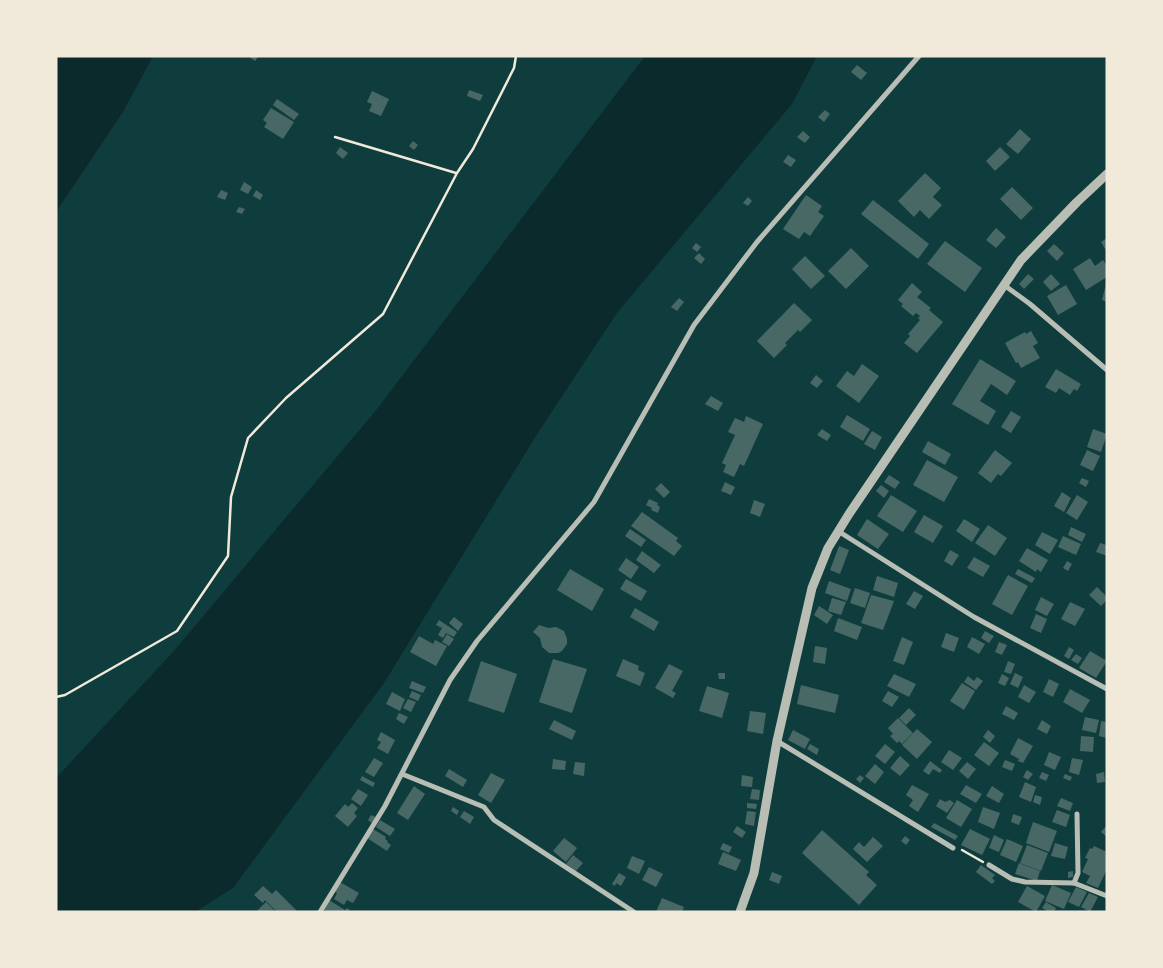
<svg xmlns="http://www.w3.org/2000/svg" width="1163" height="968" viewBox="0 0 1163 968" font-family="Manrope,sans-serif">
	<rect width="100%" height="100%" fill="#0f3d3e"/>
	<g fill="#0a2a2b">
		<polygon points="56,56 153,56 123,112 56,212"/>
		<polygon points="645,56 817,56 792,104 617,313 539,431 384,683 233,888 195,912 56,912 56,778 173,652 377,409"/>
	</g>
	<g fill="#486865">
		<polygon points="248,56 259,56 255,61"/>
		<polygon points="857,65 867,73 861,80 851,72"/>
		<polygon points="469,90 483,95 480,101 467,96"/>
		<polygon points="372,91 389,99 381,116 369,111 372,104 367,102"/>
		<polygon points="277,99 299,114 294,120 273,105"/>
		<polygon points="271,108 294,122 283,139 264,127 267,123 263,120"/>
		<polygon points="825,110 830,114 824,122 818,117"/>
		<polygon points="1020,129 1031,139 1018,154 1006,144"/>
		<polygon points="803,131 810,137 805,143 797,137"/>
		<polygon points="413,141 418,145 414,150 409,146"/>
		<polygon points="340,147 348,153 343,159 336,153"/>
		<polygon points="1000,147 1010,157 995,171 986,161"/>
		<polygon points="788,155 796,160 791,167 783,162"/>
		<polygon points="925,173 941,188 933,197 942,205 929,219 920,210 914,217 898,201"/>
		<polygon points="244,182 252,187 248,194 240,190"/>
		<polygon points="1012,187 1033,208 1021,220 1000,199"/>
		<polygon points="221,190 228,193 225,200 217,197"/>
		<polygon points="256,190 263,195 260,200 253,196"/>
		<polygon points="806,195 822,206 818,212 824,216 810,236 804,232 799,239 783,229"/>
		<polygon points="748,197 752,201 748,206 743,203"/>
		<polygon points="873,200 929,244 918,259 861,214"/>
		<polygon points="239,207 245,209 242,214 236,212"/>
		<polygon points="996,228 1006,237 996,248 986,240"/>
		<polygon points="1107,238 1107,252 1101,242"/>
		<polygon points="945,241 982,268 965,292 927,264"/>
		<polygon points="696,243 701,247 697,252 692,248"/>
		<polygon points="1054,244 1064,253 1057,261 1047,251"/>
		<polygon points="851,248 869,266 846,289 828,271"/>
		<polygon points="699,253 705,259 701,264 694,258"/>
		<polygon points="805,256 825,276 811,289 792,269"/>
		<polygon points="1090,258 1095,266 1103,260 1107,266 1107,277 1086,290 1073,269"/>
		<polygon points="1028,274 1034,279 1024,289 1019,284"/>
		<polygon points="1051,274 1060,284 1051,291 1043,282"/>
		<polygon points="912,283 922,292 917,297 931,308 929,310 943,322 917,353 904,343 910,336 908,334 920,320 918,318 920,316 916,313 913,316 901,306 903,304 898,300"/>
		<polygon points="1106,284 1107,284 1107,302 1102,300"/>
		<polygon points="1066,285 1077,304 1058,315 1047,296"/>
		<polygon points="679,298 684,302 677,311 671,307"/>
		<polygon points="794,303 812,320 800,332 798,330 785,343 787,345 774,358 757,341"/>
		<polygon points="1031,331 1038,343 1033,346 1040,358 1021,368 1018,362 1016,363 1005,343 1025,332 1026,334"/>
		<polygon points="980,359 1016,381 1007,395 991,384 980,401 996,411 988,425 952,404"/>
		<polygon points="862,364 879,376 859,403 836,386 847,371 854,376"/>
		<polygon points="1056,369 1081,384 1077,391 1074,389 1070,395 1059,388 1056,393 1045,387"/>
		<polygon points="816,375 823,381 817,388 810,383"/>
		<polygon points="711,396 723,403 718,411 705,404"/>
		<polygon points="1011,411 1021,417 1011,433 1001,427"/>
		<polygon points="847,415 870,429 863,441 840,427"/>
		<polygon points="746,416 763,424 744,466 740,464 734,477 723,472 726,465 722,463 735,435 728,432 735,418 744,422"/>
		<polygon points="822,429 831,435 827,441 817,435"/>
		<polygon points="1093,429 1107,434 1101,452 1087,447"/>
		<polygon points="872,431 882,437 875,450 864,444"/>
		<polygon points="928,441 951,454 945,465 922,452"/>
		<polygon points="995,450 1012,463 1001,476 998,474 991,483 978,473"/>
		<polygon points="1087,450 1100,456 1093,471 1080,465"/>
		<polygon points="927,460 958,477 944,502 913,485"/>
		<polygon points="889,475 900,482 895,489 884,482"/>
		<polygon points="1082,478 1089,481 1086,487 1079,483"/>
		<polygon points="725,482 735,487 731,495 721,491"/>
		<polygon points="661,483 670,492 664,498 655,489"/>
		<polygon points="881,485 889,491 884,498 876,491"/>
		<polygon points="1062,492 1071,498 1064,512 1054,506"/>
		<polygon points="891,495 917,511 903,532 877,516"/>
		<polygon points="1077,495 1088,502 1077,520 1066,513"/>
		<polygon points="649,499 658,503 657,505 660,507 658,513 651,510 652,508 646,505"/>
		<polygon points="754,500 765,504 760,517 750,513"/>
		<polygon points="642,512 678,538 676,541 682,546 674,556 631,526"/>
		<polygon points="924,515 943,526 933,543 914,532"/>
		<polygon points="867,519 889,534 878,549 857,535"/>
		<polygon points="964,519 980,529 972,542 956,531"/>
		<polygon points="988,525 1007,538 995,556 975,543"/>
		<polygon points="1071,527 1086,534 1082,542 1068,535"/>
		<polygon points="630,529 646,540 641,547 625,536"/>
		<polygon points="1042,532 1058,540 1050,554 1035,545"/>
		<polygon points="1063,536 1081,544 1076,555 1058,547"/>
		<polygon points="1100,543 1107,545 1107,556 1096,552"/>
		<polygon points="839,546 849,550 840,574 830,570"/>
		<polygon points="1027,548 1048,560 1041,572 1037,569 1036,572 1019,561"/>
		<polygon points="950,550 959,555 952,566 944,561"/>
		<polygon points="642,551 661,565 654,573 636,560"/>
		<polygon points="974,557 990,566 983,577 967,568"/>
		<polygon points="626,558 639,567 631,579 618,570"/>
		<polygon points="1067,561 1072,564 1068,571 1063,568"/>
		<polygon points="570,569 604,589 592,611 557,590"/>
		<polygon points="1018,569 1035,578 1032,583 1015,574"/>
		<polygon points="1008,575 1028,586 1012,615 992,604"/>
		<polygon points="877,576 898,583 894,597 873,590"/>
		<polygon points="626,579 647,591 641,601 620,589"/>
		<polygon points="829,581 851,589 847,601 825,593"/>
		<polygon points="1097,587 1107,597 1107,600 1101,606 1089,595"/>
		<polygon points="855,588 870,593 865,608 850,603"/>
		<polygon points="914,591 923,596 915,609 906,604"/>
		<polygon points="871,595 894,601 883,630 861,623"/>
		<polygon points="1041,597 1054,604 1047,616 1035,610"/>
		<polygon points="832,598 846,602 841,615 828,611"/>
		<polygon points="1070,602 1085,609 1075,626 1061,619"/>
		<polygon points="819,606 833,615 827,624 814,615"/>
		<polygon points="635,608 659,622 654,631 630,617"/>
		<polygon points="1036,614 1047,619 1041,633 1030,628"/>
		<polygon points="454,617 463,624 458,631 449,623"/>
		<polygon points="838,618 862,627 857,640 834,631"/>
		<polygon points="439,620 457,632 454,637 446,633 443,638 438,635 442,628 436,625"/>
		<polygon points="539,625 548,628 556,627 564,631 567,639 567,644 562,651 558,653 549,653 542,647 540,638 533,632"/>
		<polygon points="985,631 994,636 989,643 981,638"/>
		<polygon points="946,633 959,638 954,652 941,647"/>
		<polygon points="447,634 454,639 449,646 442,642"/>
		<polygon points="419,636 433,644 435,640 447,646 436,666 410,652"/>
		<polygon points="902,637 913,642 904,665 893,661"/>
		<polygon points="972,637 985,644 979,654 967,647"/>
		<polygon points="999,642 1007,645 1002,655 995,652"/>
		<polygon points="815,646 827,648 825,664 813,662"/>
		<polygon points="1069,647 1074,650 1069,659 1064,656"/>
		<polygon points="1090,651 1107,661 1096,678 1079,668"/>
		<polygon points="1076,654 1082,658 1078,664 1071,660"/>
		<polygon points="553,659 587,669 572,713 539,702"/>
		<polygon points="623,659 639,666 638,670 645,673 640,686 616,676"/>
		<polygon points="481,661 517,674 504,713 468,701"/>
		<polygon points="1008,661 1015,664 1011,674 1004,672"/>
		<polygon points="669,664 683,671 672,691 676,693 673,698 655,688"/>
		<polygon points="718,673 725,673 725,679 719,679"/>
		<polygon points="1015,673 1023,677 1018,688 1010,684"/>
		<polygon points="894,674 916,684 909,697 887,686"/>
		<polygon points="1002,674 1009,678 1005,686 998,683"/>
		<polygon points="968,676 974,681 977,677 983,681 976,690 964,682"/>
		<polygon points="1049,679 1059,684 1053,697 1043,692"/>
		<polygon points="412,681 426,687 423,693 409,688"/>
		<polygon points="962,683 975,691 964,710 950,701"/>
		<polygon points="801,685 839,695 835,713 797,704"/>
		<polygon points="1024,685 1036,692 1029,703 1018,697"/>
		<polygon points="707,686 729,693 722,718 699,711"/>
		<polygon points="1070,689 1090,700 1082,713 1063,702"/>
		<polygon points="412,691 421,695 418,701 409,697"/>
		<polygon points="888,691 899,697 892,707 882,701"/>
		<polygon points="392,692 405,699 400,711 386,704"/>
		<polygon points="408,699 416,702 411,712 403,708"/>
		<polygon points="1006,706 1018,713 1014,720 1002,714"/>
		<polygon points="909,708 916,715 906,725 899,718"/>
		<polygon points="750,711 766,713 763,734 747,731"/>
		<polygon points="399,713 408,717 404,724 396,719"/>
		<polygon points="1085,717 1099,720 1096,733 1082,730"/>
		<polygon points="898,718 913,733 902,744 899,741 897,743 890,736 893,734 888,728"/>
		<polygon points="554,720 576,731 572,740 549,729"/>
		<polygon points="1042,720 1051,726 1047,734 1037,729"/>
		<polygon points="1101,721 1107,722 1107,738 1099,736"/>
		<polygon points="917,729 932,742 917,759 902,745"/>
		<polygon points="793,730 810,739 805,749 788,740"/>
		<polygon points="988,730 995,736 990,743 983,737"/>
		<polygon points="381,732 395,740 388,754 377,748 381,742 377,740"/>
		<polygon points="1081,736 1094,737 1093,752 1080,751"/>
		<polygon points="1018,738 1033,746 1023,763 1018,761 1019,759 1010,754"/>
		<polygon points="984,742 999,753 989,766 974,755"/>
		<polygon points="810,744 819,749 817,755 807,749"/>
		<polygon points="885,744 895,752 885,764 875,756"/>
		<polygon points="949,750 962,758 953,770 941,762"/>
		<polygon points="1049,752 1061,757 1055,770 1044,765"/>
		<polygon points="900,756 910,765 900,776 890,768"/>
		<polygon points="374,758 383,763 374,777 365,772"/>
		<polygon points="1072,758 1083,760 1079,775 1069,772"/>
		<polygon points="553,759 566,761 565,770 552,769"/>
		<polygon points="1005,760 1015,764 1012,771 1002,767"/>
		<polygon points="930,761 942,770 940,773 933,769 929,775 923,771"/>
		<polygon points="575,762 585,763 584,776 573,774"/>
		<polygon points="967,762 976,769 968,779 959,771"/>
		<polygon points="875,764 884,772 875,784 865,776"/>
		<polygon points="449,769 467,780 463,787 445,776"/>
		<polygon points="1027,770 1033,774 1028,780 1023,777"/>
		<polygon points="1042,772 1049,775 1046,781 1039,778"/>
		<polygon points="1104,772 1105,782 1097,783 1096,774"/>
		<polygon points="491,773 505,780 491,803 478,795"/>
		<polygon points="1065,774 1072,777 1070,781 1063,778"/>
		<polygon points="742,775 753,777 752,787 741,786"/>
		<polygon points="860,775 864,778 860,783 856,779"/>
		<polygon points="362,776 375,783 373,787 360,780"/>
		<polygon points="1025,782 1036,787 1031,802 1019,797"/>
		<polygon points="912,785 929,794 918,812 909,806 913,800 906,795"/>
		<polygon points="966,785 982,794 976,803 960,794"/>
		<polygon points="414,786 425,794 408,820 397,813"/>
		<polygon points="992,786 1004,794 999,803 986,796"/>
		<polygon points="358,789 368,795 361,806 351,799"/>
		<polygon points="752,789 760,790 759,800 750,799"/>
		<polygon points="1035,795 1042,797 1040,805 1033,802"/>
		<polygon points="1061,798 1073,803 1070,811 1057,806"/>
		<polygon points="940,799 945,802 950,800 954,803 947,813 936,806"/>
		<polygon points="957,800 972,809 961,827 946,818"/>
		<polygon points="352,803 358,808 354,813 357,816 348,827 335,816 345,804 348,807"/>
		<polygon points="747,803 757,804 756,809 747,808"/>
		<polygon points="453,807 459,811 457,815 451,811"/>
		<polygon points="983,807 1000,813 994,829 978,822"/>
		<polygon points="1057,810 1070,815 1066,827 1052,822"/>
		<polygon points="464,811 474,817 470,824 460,817"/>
		<polygon points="747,811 756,812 754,826 745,824"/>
		<polygon points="1013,814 1022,817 1019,825 1011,822"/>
		<polygon points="371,815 376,817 372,823 368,820"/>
		<polygon points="380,820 395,829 390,836 376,827"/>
		<polygon points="1033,822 1057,831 1049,852 1026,843"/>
		<polygon points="934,823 958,836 955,840 931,827"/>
		<polygon points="1107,825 1107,837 1101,832"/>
		<polygon points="737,826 746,832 742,838 733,832"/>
		<polygon points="373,829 386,837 385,839 388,841 387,842 391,845 387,851 367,838"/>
		<polygon points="970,829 990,839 982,855 961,845"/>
		<polygon points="822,830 869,872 866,875 877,885 859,905 802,853"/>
		<polygon points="994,835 1004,840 999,852 989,848"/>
		<polygon points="905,836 910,840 906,845 901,841"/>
		<polygon points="873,837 883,846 867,862 853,849 859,842 864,847"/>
		<polygon points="564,838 577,848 566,862 553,851"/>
		<polygon points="1007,839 1023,846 1016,862 1000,855"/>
		<polygon points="723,843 732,847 729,853 720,849"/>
		<polygon points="1055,843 1068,847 1065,859 1051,856"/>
		<polygon points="1027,845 1048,853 1041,871 1020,863"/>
		<polygon points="1094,846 1107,852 1107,869 1098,888 1086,883 1090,876 1082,872 1088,859 1085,858 1090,848 1092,849"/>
		<polygon points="723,852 741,860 736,871 718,864"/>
		<polygon points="573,855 583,863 576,871 566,864"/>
		<polygon points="632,856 645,861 639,874 627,868"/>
		<polygon points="1019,863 1040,871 1037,881 1015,874"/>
		<polygon points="981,865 995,875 992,878 995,881 992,884 976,872"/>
		<polygon points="649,867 663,874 656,887 642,880"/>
		<polygon points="1073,871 1073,877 1068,878 1068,872"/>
		<polygon points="772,872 782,876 779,884 769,880"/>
		<polygon points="619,873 626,877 621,886 616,883 615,886 612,884"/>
		<polygon points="340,882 359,893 353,903 347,900 344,905 334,899 337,893 334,891"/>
		<polygon points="1052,885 1071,893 1064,909 1045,901"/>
		<polygon points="263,886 272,894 276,890 298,912 277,912 265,900 263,903 254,895"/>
		<polygon points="1027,886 1045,896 1036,912 1018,902"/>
		<polygon points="1076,887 1087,892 1079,907 1068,902"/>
		<polygon points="1089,893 1098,897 1090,912 1081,907"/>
		<polygon points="662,898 684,907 682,912 656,912"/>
		<polygon points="329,900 345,910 347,908 350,910 349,912 328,912 323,909"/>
		<polygon points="266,902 276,912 256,912"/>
		<polygon points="1046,902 1056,908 1054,912 1049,912 1042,908"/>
	</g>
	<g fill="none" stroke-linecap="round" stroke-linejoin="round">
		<g stroke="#f1e9da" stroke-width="2.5">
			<polyline points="335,137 456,173"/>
			<polyline points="56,697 65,695 177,631 228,556 231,497 248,438 286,398 383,314 457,173 473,149 514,68 516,56"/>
			<polyline points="962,850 983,862"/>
		</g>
		<g stroke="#b8beb3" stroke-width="5">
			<polyline points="1004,285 1030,304 1107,370"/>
			<polyline points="838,531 974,617 1107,689"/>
			<polyline points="777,741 953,848"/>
			<polyline points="402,774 484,807 494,820 634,912"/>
			<polyline points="989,865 1012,879 1025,882 1074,883 1107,896"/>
			<polyline points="1074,883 1078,873 1077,814"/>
			<polyline points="320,912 385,806 450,680 477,641 594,502 694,325 757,242 919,56"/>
		</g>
		<polyline stroke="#b8beb3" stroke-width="9" points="740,912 754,873 777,741 812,588 828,548 849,514 1021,260 1077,202 1107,174"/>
	</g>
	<rect width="1163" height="968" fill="none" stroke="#f1e9da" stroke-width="115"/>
</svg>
